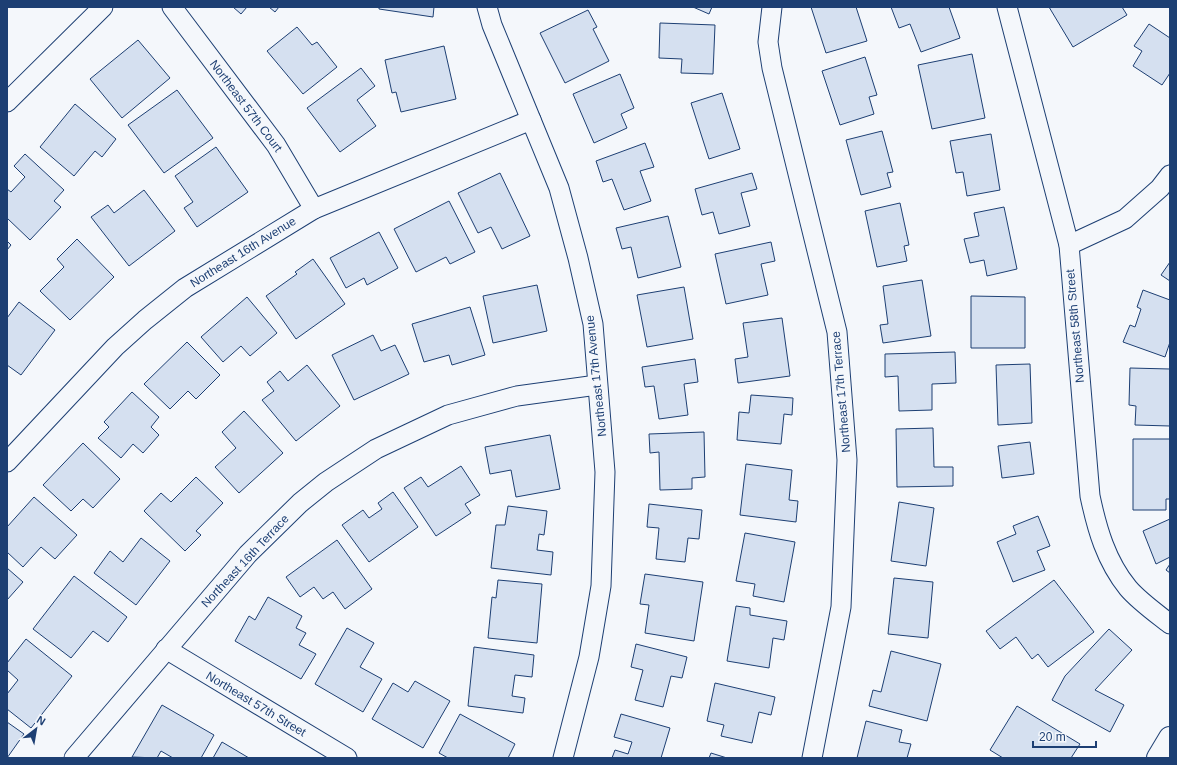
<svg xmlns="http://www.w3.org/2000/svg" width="1177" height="765" viewBox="0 0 1177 765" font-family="Helvetica,sans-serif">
	<rect width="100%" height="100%" fill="#f4f7fb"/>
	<g fill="#d5e0f0" stroke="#1d3f73">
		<polygon points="233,7 247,7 241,14"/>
		<polygon points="269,7 279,7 275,12"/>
		<polygon points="379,7 434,7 433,17 379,9"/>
		<polygon points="693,7 712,7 709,14"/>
		<polygon points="811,7 856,7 867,41 826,53"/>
		<polygon points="891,7 949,7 960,38 921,52 910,24 899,28"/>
		<polygon points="1049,7 1122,7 1127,15 1073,47"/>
		<polygon points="588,10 597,27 593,29 609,61 565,83 540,33"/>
		<polygon points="660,23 715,25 713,74 681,73 682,59 659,58"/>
		<polygon points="1149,24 1170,38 1170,73 1162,85 1133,66 1142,51 1134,46"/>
		<polygon points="297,27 312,45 317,42 337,67 303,94 267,51"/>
		<polygon points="138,40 170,78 122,118 90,79"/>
		<polygon points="444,46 456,99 401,112 396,92 392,93 385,60"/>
		<polygon points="972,54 985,118 932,129 918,65"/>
		<polygon points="865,57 877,95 869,97 874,114 840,125 822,71"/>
		<polygon points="361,68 375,86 357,100 376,126 340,152 307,108"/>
		<polygon points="620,74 634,108 621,114 627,128 594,143 573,94"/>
		<polygon points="177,90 213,138 164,173 128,125"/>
		<polygon points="722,93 740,149 709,159 691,103"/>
		<polygon points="75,104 116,139 102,157 95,151 74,176 40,147"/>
		<polygon points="882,131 893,172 887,173 891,187 861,195 846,140"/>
		<polygon points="991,134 1000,190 967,196 963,172 956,173 950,141"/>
		<polygon points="645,143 654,167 640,171 651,201 624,210 612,179 603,182 596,161"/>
		<polygon points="216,147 248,192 197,227 184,208 193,202 175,176"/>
		<polygon points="25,154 64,190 54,201 61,207 30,240 7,218 7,189 11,192 25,177 14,166"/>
		<polygon points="500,173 530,236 502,249 491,227 478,233 458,193"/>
		<polygon points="752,173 757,189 741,193 750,226 719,234 713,212 702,215 695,189"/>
		<polygon points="144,190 175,231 129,266 91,217 108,205 114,213"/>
		<polygon points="449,201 475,252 450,264 446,257 416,272 394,229"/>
		<polygon points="900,203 909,245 904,246 907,261 877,267 865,211"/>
		<polygon points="1004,207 1017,269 987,276 984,260 970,263 964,239 979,236 974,213"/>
		<polygon points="668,216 681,267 638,278 631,247 622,249 616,228"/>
		<polygon points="379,232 398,268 367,285 364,278 346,288 330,258"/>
		<polygon points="77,239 114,277 70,320 40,291 64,267 57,259"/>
		<polygon points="7,241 11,245 7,250"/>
		<polygon points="771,242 775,261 761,264 768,295 726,304 715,254"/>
		<polygon points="313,259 345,304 296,339 266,296 297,274 295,272"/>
		<polygon points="1170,262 1170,281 1161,275"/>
		<polygon points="922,280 931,336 883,343 880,325 888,324 883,286"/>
		<polygon points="537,285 547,331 493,343 483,296"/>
		<polygon points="684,287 693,339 647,347 637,295"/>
		<polygon points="1143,290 1170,300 1170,342 1165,357 1123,342 1130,325 1135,327 1141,309 1137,307"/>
		<polygon points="971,296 1025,297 1025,348 971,348"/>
		<polygon points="247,297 277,333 250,356 241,346 223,362 201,337"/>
		<polygon points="19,302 55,330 21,375 7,365 7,318"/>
		<polygon points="470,307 485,355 452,365 449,355 424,362 412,324"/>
		<polygon points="782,318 790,376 738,383 735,359 748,357 743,323"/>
		<polygon points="373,335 381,351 395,345 409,374 354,400 332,355"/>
		<polygon points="187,342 220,375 196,399 188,391 170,409 144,384"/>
		<polygon points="955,352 956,383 932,384 932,410 899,411 898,376 885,377 885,354"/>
		<polygon points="695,359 698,382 684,384 688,415 659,419 654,386 645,387 642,367"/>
		<polygon points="1030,364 1032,423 998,425 996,365"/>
		<polygon points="307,365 340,406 296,441 262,400 274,391 267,382 280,371 288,381"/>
		<polygon points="1130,368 1170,369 1170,426 1135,425 1136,406 1129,405"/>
		<polygon points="132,392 159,417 151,427 159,435 143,453 133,444 121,458 98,438 109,427 104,422"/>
		<polygon points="751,395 793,398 792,415 784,414 781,444 737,440 739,412 749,413"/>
		<polygon points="244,411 283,453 239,493 215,467 236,448 222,432"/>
		<polygon points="933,428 934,467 953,467 953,486 897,487 896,429"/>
		<polygon points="704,432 705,477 692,478 692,489 660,490 659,452 650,453 649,434"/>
		<polygon points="550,435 560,489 516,497 511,470 490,474 485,447"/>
		<polygon points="1133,439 1170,439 1170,499 1166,499 1166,510 1133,510"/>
		<polygon points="1030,442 1034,474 1002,478 998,446"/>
		<polygon points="83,443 120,479 93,508 83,499 71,511 43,485"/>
		<polygon points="746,464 792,470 789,500 798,501 796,522 740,515"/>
		<polygon points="461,466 480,495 465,504 471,513 436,536 404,488 421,477 428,487"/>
		<polygon points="196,477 223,503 196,531 201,535 185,551 144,511 161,493 171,502"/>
		<polygon points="393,492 418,527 369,562 342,525 363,510 369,518 382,509 378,503"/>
		<polygon points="34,497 77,535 55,559 41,547 23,567 7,552 7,527"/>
		<polygon points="899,502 934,508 926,566 891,561"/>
		<polygon points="649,504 702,510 699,539 688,538 685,562 656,559 659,528 647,527"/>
		<polygon points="508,506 547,511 544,535 539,534 537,550 553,552 551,575 491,568 496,525 505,525"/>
		<polygon points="1038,516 1050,546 1037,551 1045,570 1013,582 997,542 1016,534 1013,526"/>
		<polygon points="1170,519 1170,557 1156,564 1143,531"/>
		<polygon points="745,533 795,542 784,602 753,596 755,584 736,581"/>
		<polygon points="141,538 170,561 136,605 94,573 110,551 123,562"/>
		<polygon points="337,540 372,589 345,609 333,592 323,599 314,587 300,597 286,577"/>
		<polygon points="1170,564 1170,573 1166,570"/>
		<polygon points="7,568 23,582 7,600"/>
		<polygon points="645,574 703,582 694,641 645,633 649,605 640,604"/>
		<polygon points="74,576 127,617 108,642 93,631 71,658 33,629"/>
		<polygon points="894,578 933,582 928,638 888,634"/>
		<polygon points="498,580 542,584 537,643 488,638 492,597 496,598"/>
		<polygon points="1054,580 1094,632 1048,667 1038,654 1032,659 1016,637 1000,649 986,631"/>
		<polygon points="268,597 302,616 296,628 306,633 299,645 316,654 301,679 235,641 249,616 255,620"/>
		<polygon points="736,606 750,608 750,615 787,621 784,640 773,638 769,668 727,661"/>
		<polygon points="347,628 374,643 360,667 382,679 363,712 315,684"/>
		<polygon points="1109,629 1132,650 1095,690 1124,705 1110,732 1052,700 1065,676"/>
		<polygon points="26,639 72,676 31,728 7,709 7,694 18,680 7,670 7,663"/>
		<polygon points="636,644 687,657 682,678 671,676 663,707 635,700 643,670 631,667"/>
		<polygon points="474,647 534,655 532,677 515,675 512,696 525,698 523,713 468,706"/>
		<polygon points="891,651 941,664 927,721 869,706 873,690 881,692"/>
		<polygon points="415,681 450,701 423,748 372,719 393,683 408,692"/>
		<polygon points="715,683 775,697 771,715 759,712 752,743 721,736 724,725 707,721"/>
		<polygon points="162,705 214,735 201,758 173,758 161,751 157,758 132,757"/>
		<polygon points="1017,706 1080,744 1071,758 1003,758 990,750"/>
		<polygon points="460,714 515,744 508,758 448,758 439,753"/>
		<polygon points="621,714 670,728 661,758 612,758 615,750 628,754 632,742 614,737"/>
		<polygon points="866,721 902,730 899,742 911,744 907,758 857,758"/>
		<polygon points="7,722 24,734 7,758"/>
		<polygon points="222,742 249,758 213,758"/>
		<polygon points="711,753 727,758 709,758"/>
	</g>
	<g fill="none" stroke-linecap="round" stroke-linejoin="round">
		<g stroke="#1d3f73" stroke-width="21">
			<g id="minor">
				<polyline points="172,7 276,145 314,209"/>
				<polyline points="487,7 492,25 559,188 578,258 593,324 605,472 601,586 589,657 563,758"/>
				<polyline points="772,7 768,42 772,68 837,332 847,460 841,607 812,758"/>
				<path d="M1007 7 1069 245 1090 496C1097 529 1106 561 1128 588 1139 601 1156 613 1170 624"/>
				<polyline points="7,102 103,7"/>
				<polyline points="1069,245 1125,219 1160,188 1170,175"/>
				<polyline points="7,462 115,347 145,320 185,288 314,209 531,120"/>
				<polyline points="166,649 347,758"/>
				<polyline points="74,758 248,554 300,503 326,482 376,449 448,415 517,396 597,385"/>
			</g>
		</g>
		<g stroke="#1d3f73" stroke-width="24">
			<polyline id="tertiary" points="1158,758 1170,738"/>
		</g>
		<use href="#minor" stroke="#f4f7fb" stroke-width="19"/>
		<use href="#tertiary" stroke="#f4f7fb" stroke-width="22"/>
	</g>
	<g text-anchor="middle" stroke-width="3" stroke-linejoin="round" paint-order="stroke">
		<g font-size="12" fill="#1d3f73" stroke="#f4f7fb">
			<text transform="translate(246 106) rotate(53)" y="4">Northeast 57th Court</text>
			<text transform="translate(243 252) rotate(-32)" y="4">Northeast 16th Avenue</text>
			<text transform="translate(1075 326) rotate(-95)" y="4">Northeast 58th Street</text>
			<text transform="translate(596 376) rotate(-96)" y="4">Northeast 17th Avenue</text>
			<text transform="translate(841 392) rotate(-95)" y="4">Northeast 17th Terrace</text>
			<text transform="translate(245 561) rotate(-47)" y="4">Northeast 16th Terrace</text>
			<text transform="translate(256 704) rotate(31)" y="4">Northeast 57th Street</text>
		</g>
	</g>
	<rect width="1177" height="765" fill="none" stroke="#1d3f73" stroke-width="16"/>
	<g transform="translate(36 729) rotate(31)" stroke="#f4f7fb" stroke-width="3" paint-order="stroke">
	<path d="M0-3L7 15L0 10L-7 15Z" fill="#1d3f73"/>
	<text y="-6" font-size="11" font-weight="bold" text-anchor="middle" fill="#1d3f73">N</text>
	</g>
	<path d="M1033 741v6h63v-6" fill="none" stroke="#1d3f73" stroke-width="2"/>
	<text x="1039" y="741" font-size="12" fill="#1d3f73" stroke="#f4f7fb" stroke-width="3" paint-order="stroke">20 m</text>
</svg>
